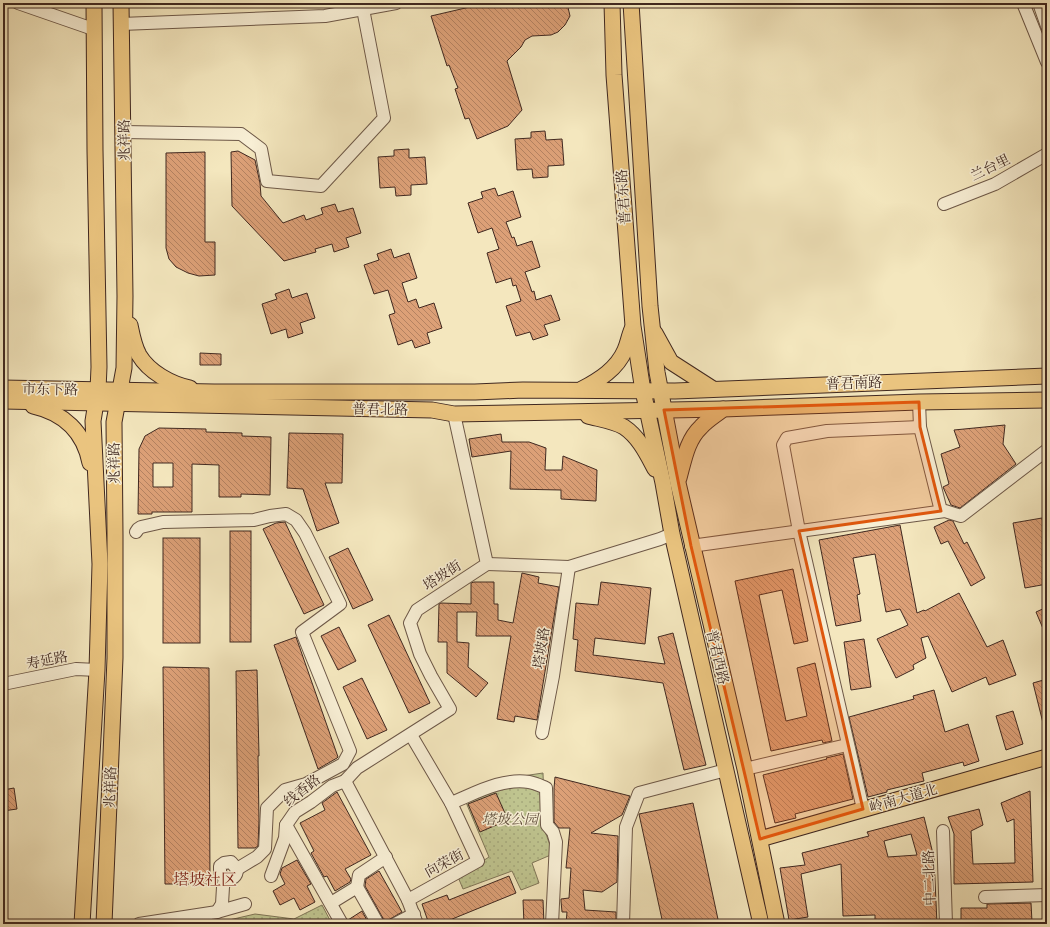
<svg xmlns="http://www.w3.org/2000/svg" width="1050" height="927" viewBox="0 0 1050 927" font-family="'Sorts Mill Goudy','Noto Serif SC',serif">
	<defs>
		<pattern id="park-dots" width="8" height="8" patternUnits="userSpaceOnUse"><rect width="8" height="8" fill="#bfc48f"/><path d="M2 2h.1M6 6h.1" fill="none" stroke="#a5a87b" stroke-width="1.8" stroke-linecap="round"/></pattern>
		<pattern id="building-back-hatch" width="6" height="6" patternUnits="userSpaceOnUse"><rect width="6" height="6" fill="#dca077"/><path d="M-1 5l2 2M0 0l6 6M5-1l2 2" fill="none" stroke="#b48261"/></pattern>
	</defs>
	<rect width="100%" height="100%" fill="#f4e7be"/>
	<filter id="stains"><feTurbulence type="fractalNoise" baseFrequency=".005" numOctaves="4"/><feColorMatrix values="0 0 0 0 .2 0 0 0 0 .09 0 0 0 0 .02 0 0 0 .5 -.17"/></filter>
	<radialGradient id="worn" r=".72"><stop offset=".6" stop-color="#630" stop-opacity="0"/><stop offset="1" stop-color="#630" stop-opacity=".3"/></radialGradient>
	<g fill="url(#park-dots)" stroke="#807658">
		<polygon points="543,773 545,831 553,854 532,863 539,883 521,890 512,871 463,889 458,877 489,857 465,800 509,778"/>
		<polygon points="322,905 332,924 212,924 255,914 294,919"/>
	</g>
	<g fill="url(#building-back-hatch)" stroke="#402820" fill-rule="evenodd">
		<polygon points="487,3 567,3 570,16 565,25 558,32 551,35 532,36 525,40 521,47 507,61 522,110 508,126 477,139 469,118 465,119 455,89 458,88 449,65 447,66 431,16"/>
		<polygon points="545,131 546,140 562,139 564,165 548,166 548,177 533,178 532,169 517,170 515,139 531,138 531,132"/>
		<polygon points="409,149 409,158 425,157 427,184 411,185 411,195 396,196 395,187 380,188 378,157 394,156 394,150"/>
		<polygon points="238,151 255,160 260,183 261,196 283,223 304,215 306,220 323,214 321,208 335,204 338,212 353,208 361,233 346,238 349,247 334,252 332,244 315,249 316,252 284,261 232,206 231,152"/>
		<polygon points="205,152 205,242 215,242 215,275 199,276 188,273 176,267 169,259 166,248 166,153"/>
		<polygon points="495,188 498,196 513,191 521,217 506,222 512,238 514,237 517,246 532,241 540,267 525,272 532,292 534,291 536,300 551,295 560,320 544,325 548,335 533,340 530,332 516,336 506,306 521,301 516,285 513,286 511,278 496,283 487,253 499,249 492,228 478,233 468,203 483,198 481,192"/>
		<polygon points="391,249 394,258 409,253 417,278 402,283 408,302 416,299 419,308 434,303 442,328 427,333 430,343 415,348 412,340 398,345 389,315 395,313 388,290 374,294 364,265 379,260 377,254"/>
		<polygon points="289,289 292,298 307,293 315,318 300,323 303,333 288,338 286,329 271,334 262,304 277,299 275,294"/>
		<polygon points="200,353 221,354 221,365 200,365"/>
		<polygon points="1005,425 1003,444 1016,464 960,508 951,505 943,487 949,484 941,454 960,447 954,430"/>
		<path d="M159 428 206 429V432L242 433V436L271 437 270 495 241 494V497H219V465L192 464V512H152V514H138L139 449 145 436ZM153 463H173V487H153Z"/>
		<polygon points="289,433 343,434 342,483 325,483 339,523 317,531 303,489 287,488"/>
		<polygon points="501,434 502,442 529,442 546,448 545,470 562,470 563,456 597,470 596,501 561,499 561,490 510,489 511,451 472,457 469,439"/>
		<polygon points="1042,518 1047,545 1047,584 1025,588 1013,523"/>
		<polygon points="949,520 953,521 964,544 967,542 985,578 971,586 948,541 941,544 934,527"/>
		<polygon points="285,522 324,605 304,614 263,529 276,523"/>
		<polygon points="900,525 917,613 924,610 925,611 959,593 987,647 1003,640 1016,675 989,685 986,677 952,692 928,636 921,638 926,658 913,665 914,669 896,678 877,639 908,625 900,609 886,612 875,554 853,558 860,594 857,595 861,621 836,626 819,540"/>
		<rect x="230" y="531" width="21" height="111"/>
		<rect x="163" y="538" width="37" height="105"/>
		<polygon points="348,548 373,600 353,609 329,557"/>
		<polygon points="793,569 808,641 794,644 782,590 759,595 786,721 807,716 797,668 815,663 832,741 823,743 822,740 771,751 735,581"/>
		<polygon points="522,573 539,577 538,583 559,587 537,720 515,716 514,722 497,719 511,636 476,636 477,612 457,612 457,642 469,643 468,667 488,683 476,697 447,673 447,642 438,642 439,604 441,603 471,604 471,583 474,582 494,582 494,604 498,604 498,620 513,623"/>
		<polygon points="601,582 651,588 645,644 595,638 593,655 665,664 658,637 673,633 706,765 684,770 663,683 575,671 578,640 573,639 576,603 598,605"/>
		<polygon points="1047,607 1047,638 1036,612"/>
		<polygon points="389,615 430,703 409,713 368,625"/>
		<polygon points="339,627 356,661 338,670 321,636"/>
		<polygon points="296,637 338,757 337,758 318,769 274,645"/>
		<polygon points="864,639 871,687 851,690 844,642"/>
		<polygon points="163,667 209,668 210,884 165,884"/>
		<polygon points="257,670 259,756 258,756 259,821 258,846 255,848 238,848 236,671"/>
		<polygon points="362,678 387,730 367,739 343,687"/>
		<polygon points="1047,679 1047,727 1044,727 1033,683"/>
		<polygon points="934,690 945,732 968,724 979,761 964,766 963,762 922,773 924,781 887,790 887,792 868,797 849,717 914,699 913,696"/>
		<polygon points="1013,711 1023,744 1006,750 996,716"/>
		<polygon points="843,754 853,799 795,814 796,818 775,823 763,775 827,759 826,758"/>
		<polygon points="555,777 630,796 622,815 591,833 618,836 617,882 602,892 583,890 585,910 616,912 616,924 566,924 567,912 562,912 561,901 561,899 569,898 571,868 566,868 570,828 559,828 554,822 554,788"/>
		<polygon points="14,788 17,809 3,811 3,790"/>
		<polygon points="1030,791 1033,882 954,884 954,834 948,817 979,809 983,825 971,831 973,864 1015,863 1014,819 1007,822 1001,803"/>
		<polygon points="337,792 371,855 345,869 351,879 350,882 335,891 327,876 324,877 311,853 314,851 300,823 325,810 322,803"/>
		<polygon points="496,793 508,820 480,832 468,804"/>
		<polygon points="693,803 719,924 663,924 639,814"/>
		<path d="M924 817 934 858 937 924H875V915L843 916 841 864 801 874 808 917 789 920 780 868 805 865 802 853 869 836 867 832ZM911 834 917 855 888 857 884 841Z"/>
		<polygon points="297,860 311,884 307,886 315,902 300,910 294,898 280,905 273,891 285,884 280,874 282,868"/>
		<polygon points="379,871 402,912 385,922 365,886 366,879"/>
		<polygon points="509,876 516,893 440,924 429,924 422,904 447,895 449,900"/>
		<polygon points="523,900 543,900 544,924 524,924"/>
		<polygon points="1031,903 1032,922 1027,922 1027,924 961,924 961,908 987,908 987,904"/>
		<polygon points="362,911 369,924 349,924 348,920"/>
	</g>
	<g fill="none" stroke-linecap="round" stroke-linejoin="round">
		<g stroke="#6d5848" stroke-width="14">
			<g id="minor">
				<polyline points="18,3 93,29"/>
				<polyline points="1023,3 1047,62"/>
				<polyline points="1039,3 1047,26"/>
				<polyline points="121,24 325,16 396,3"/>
				<polyline points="124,132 241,134 261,149 267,181 321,186 384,118 363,9"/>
				<polyline points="944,204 995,184 1047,154"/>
				<polyline points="919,402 920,427 941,511"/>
				<polyline points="136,532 138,529 141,527 163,522 254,520 270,516 286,514 296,520 305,533 340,604 302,632 350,751 343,764 306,784 285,790 267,808 265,849 257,857 237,869"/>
				<polyline points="691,546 945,511 961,516 1047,450"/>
				<polyline points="487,564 569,567 660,539 672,534"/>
				<polyline points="3,684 76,669 97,670"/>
				<polyline points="542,733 553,676 569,567"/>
				<polyline points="745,769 847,745"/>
				<polyline points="345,781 357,768 450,709 431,676 420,654 410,623 417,610 487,564 454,414"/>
				<polyline points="345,781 408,900 417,924"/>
				<path d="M451 803C476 793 501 778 529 782 535 783 541 786 546 788L547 825 553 832 556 842 552 924"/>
				<polyline points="863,809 799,531 783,445 787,438 827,431 920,427"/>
				<polyline points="286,825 342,924"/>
				<polyline points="943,831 946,924"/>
				<polyline points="271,876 285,838 286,825 295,812 311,802 332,786 345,781"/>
				<polyline points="357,887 359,875 386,857"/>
				<polyline points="985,897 1047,895"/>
				<polyline points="408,900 478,861 451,803 411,735"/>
				<polyline points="331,903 357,887 378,924"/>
				<path d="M217 912 222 904 223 887 225 879C233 880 237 876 237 869L231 862 224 863 220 866V873L225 879"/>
				<polyline points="139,924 217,912 245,904"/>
				<polyline points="395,924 414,914"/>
				<polyline points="623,924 626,827 639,793 726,770"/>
			</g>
		</g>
		<g stroke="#402820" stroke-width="17">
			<g id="major">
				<polyline points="612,3 614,75 633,326 643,391 663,483 672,534 761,924"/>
				<polyline points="631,3 650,306 657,372 678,483 745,769 777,924"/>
				<path d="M130 325C132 335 134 346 139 355 149 372 171 384 190 388"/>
				<polyline points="655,333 671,362 713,389"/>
				<polyline points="3,388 214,392 475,392 523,390 675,391 1047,376"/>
				<path d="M582 389C599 380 617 369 625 350 628 343 629 336 632 329"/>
				<polyline points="3,401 432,410 454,414 723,409 919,402 1047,400"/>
				<path d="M33 406C64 413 84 432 90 463"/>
				<path d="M588 416C599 419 614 421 624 427 639 437 647 454 655 469"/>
				<path d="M679 478C684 460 687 440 701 427 707 420 716 415 723 409"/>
				<polyline points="760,839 1047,757"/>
				<polyline points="82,924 97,670 100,564 93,421 98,390 99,367 95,150 94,3"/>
				<polyline points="104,924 115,658 115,535 114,422 124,368 125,296 121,3"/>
			</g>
		</g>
		<use href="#minor" stroke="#f8efd5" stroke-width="12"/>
		<use href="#major" stroke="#eac47f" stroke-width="15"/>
	</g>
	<path fill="#e0570d" fill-opacity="0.2" stroke="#e0570d" stroke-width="3" stroke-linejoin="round" d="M919 402 920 427 941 511 799 531 863 809 760 839 691 546 664 410Z"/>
	<g text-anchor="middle" stroke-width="3" stroke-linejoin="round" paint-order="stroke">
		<g font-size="14" fill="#402820" stroke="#f8efd5">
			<text transform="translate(124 140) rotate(-91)" y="5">兆祥路</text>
			<text transform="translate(990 167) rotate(-26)" y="5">兰台里</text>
			<text transform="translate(623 197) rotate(-94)" y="5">普君东路</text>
			<text transform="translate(854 383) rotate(-2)" y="5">普君南路</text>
			<text transform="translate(50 389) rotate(1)" y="5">市东下路</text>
			<text transform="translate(380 409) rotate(1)" y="5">普君北路</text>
			<text transform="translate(114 463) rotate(-91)" y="5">兆祥路</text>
			<text transform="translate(442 575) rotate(-33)" y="5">塔坡街</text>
			<text transform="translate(541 648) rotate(-81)" y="5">塔坡路</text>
			<text transform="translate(718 657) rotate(77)" y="5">普君西路</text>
			<text transform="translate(47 660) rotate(-11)" y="5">寿延路</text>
			<text transform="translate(110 787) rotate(-88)" y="5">兆祥路</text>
			<text transform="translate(302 790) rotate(-38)" y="5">线香路</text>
			<text transform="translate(903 798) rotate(-16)" y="5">岭南大道北</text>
			<text transform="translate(444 863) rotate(-29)" y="5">向荣街</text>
			<text transform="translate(929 878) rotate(-92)" y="5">中二北路</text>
		</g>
		<g font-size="14" font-style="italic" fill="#604f3c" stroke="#f8efd5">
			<text x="510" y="824">塔坡公园</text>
		</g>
		<g font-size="16" fill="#7a1f14" stroke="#f8efd5">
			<text x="205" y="885">塔坡社区</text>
		</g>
	</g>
	<rect width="1050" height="927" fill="none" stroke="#f4e7be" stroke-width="16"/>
	<rect x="4" y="4" width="1042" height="919" fill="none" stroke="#402820" stroke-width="2"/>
	<rect x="8" y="8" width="1034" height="911" fill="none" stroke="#402820"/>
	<rect width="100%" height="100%" filter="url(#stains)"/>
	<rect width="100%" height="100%" fill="url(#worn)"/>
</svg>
